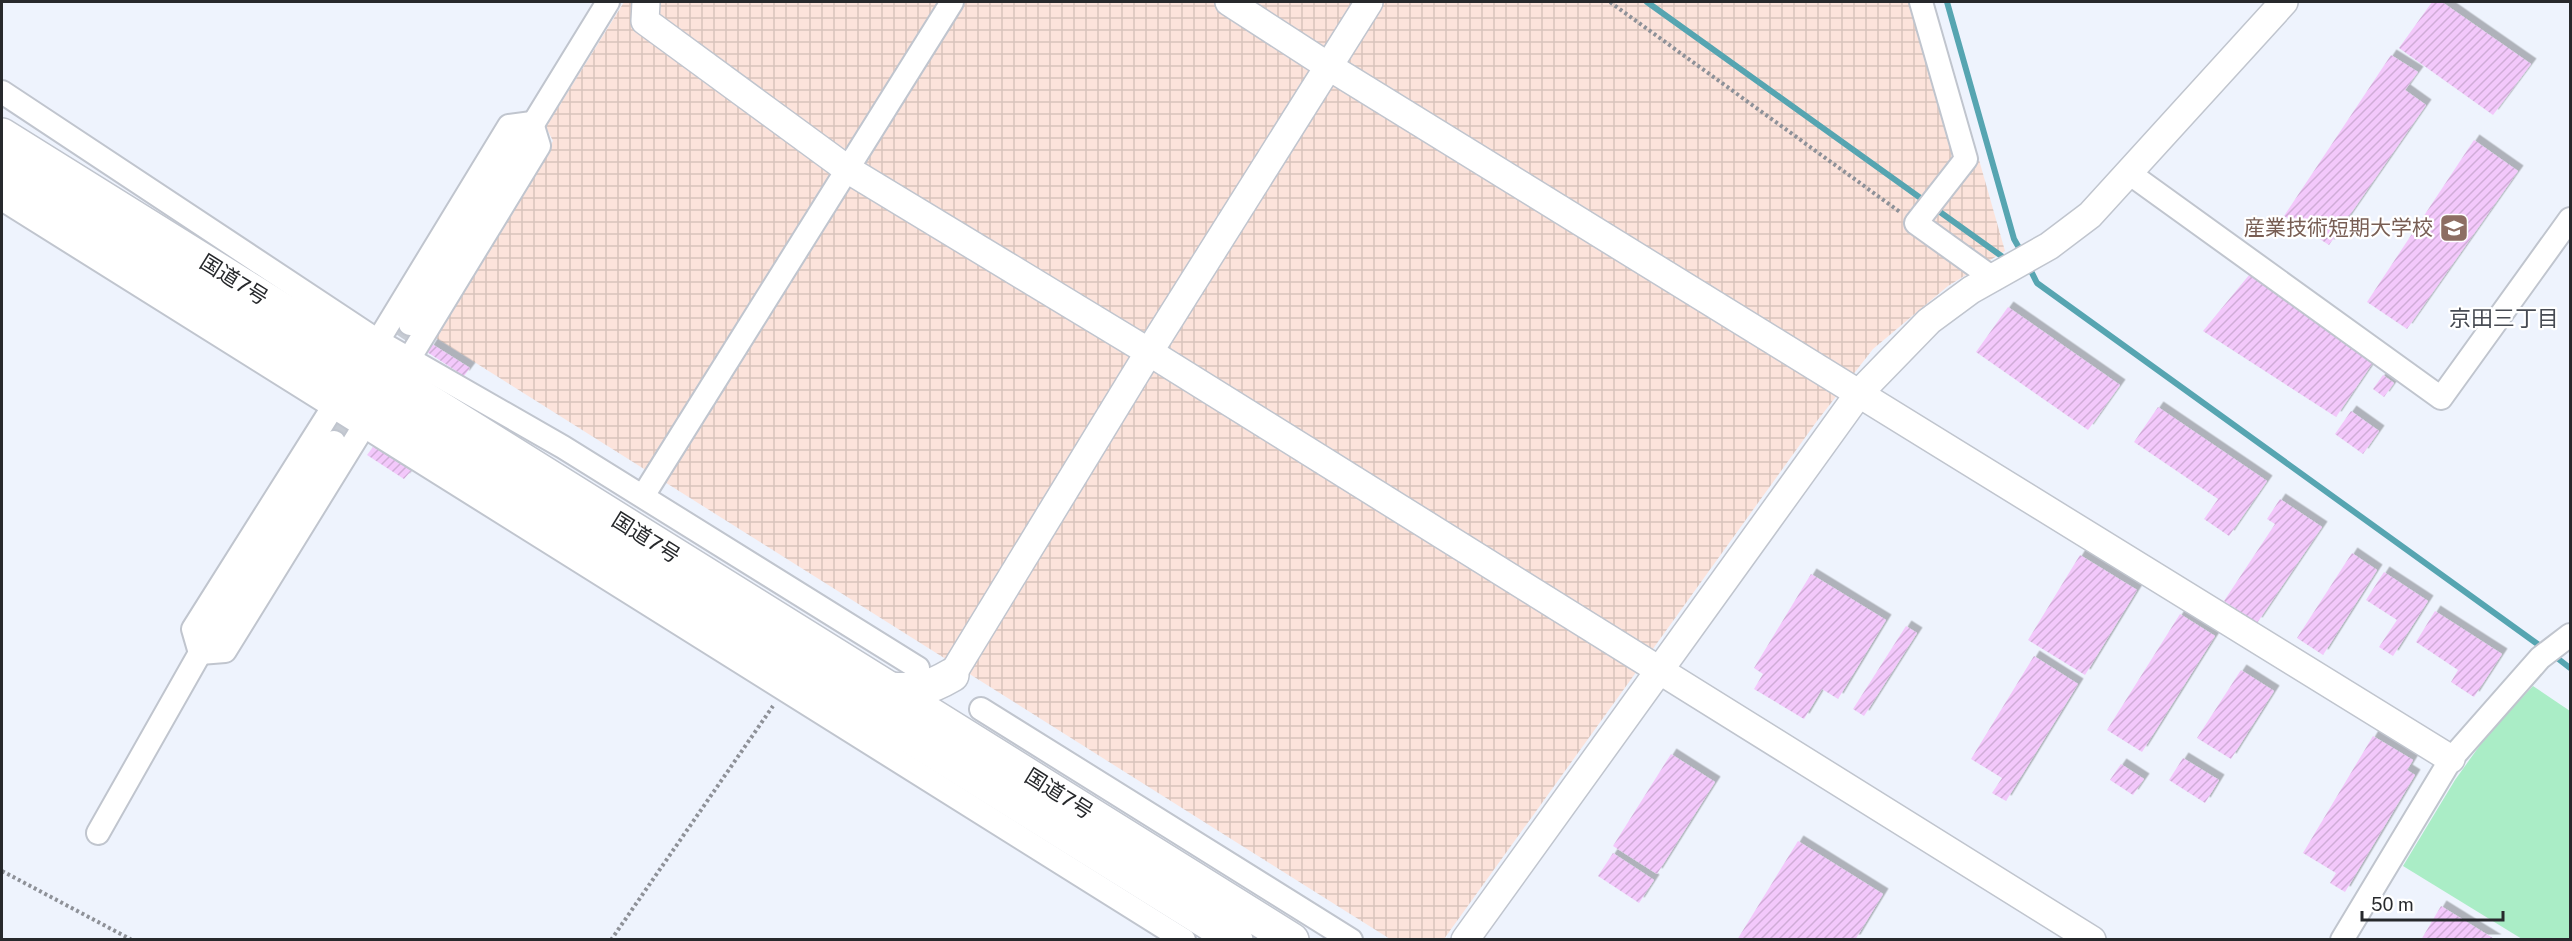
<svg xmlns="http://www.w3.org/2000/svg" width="2572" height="941" viewBox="0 0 2572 941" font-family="'Public Sans','Noto Sans JP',sans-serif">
	<defs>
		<pattern id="industrial-grid" width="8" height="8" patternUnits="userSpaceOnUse" patternTransform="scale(1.5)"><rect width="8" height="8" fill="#fce3db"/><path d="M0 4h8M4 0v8" fill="none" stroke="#d8c3bc"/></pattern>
		<pattern id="building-hatch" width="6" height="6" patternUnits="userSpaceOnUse" patternTransform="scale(1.5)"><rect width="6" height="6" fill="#f3c8fb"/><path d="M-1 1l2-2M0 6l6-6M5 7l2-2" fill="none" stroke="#d0acd7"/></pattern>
		<filter id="shadow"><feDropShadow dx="5.5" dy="-5.5" stdDeviation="0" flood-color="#0004"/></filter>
	</defs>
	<rect width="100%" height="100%" fill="#eef3fd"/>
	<polygon fill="url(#industrial-grid)" points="624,2 1934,2 2005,251 1948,286 1873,349 1817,421 1444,939 1390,939 433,336 553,141 546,127"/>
	<polygon fill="#aaedc6" points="2533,686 2570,711 2570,939 2522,939 2403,866 2455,780 2488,734"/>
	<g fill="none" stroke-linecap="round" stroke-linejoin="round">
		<g stroke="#56a5b1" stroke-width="6">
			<polyline points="1647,2 2007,260"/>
			<polyline points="1947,2 2014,239 2022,253"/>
			<polyline points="2028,265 2037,283 2543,648"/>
			<polyline points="2552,654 2570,668"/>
		</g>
	</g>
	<g fill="url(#building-hatch)" filter="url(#shadow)">
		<polygon points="2432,2 2442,2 2531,64 2493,115 2399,48"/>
		<polygon points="2391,55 2418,72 2405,90 2426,105 2329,245 2284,216"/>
		<polygon points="2474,140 2518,171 2407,329 2367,302"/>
		<polygon points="2250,274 2374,361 2336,417 2203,331"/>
		<polygon points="2008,307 2120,385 2088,430 1976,352"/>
		<polygon points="432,344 470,368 464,376 427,352"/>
		<polygon points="2383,375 2394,383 2384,397 2373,389"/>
		<polygon points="2158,407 2267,481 2229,536 2204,519 2218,499 2134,442"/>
		<polygon points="2351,411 2379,431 2363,454 2335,434"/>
		<polygon points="373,447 411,471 404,479 367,455"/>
		<polygon points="2280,499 2322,527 2257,623 2224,601 2275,524 2267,519"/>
		<polygon points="2352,553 2377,570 2323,655 2297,638"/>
		<polygon points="2080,555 2137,590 2085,675 2028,640"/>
		<polygon points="2384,572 2428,601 2393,656 2379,647 2397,620 2366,600"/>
		<polygon points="1811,574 1886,620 1838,699 1822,689 1804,719 1754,689 1763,674 1754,668"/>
		<polygon points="2435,611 2502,654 2474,697 2451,682 2458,670 2416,642"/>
		<polygon points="2180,614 2215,636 2142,752 2107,730"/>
		<polygon points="1906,626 1917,633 1864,716 1853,709"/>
		<polygon points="2034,656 2078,684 2006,801 1992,793 2002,778 1971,759"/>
		<polygon points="2241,670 2274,691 2231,759 2197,738"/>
		<polygon points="2373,736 2413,760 2407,770 2415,775 2345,892 2330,883 2336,873 2303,853"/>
		<polygon points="1671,754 1715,782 1657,874 1613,846"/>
		<polygon points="2183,758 2219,780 2205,803 2169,780"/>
		<polygon points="2121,764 2144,779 2133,795 2110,780"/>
		<polygon points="1798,841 1883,894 1855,940 1737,940"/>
		<polygon points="1613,853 1654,880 1639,903 1598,876"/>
		<polygon points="2441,906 2496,940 2421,940"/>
	</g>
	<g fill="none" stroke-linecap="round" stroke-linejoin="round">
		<g stroke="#c6cbd3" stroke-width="22" stroke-dasharray="22 11" stroke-linecap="butt">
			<polyline points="383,365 410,324"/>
			<polyline points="334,442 361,401"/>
		</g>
		<g stroke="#c0c5ce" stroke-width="26">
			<g id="minor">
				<polyline points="1921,2 1966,159 1916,223 1994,279"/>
				<polyline points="2,92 378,341 563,447 918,668"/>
				<polyline points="2129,173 2441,398 2570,219"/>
				<polyline points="2,199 1184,940"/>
				<polyline points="410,324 608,2"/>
				<polyline points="378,341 509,126 532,123"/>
				<polyline points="409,359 539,146 532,123"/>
				<polyline points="643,496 952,2"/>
				<polyline points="200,653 225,651 364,426"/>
				<polyline points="200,653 193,629 333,407"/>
				<polyline points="981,709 1351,940"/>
				<polyline points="98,833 200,653 334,442"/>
				<polyline points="2342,940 2451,759 2540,658 2570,635"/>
			</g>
		</g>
		<g stroke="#c0c5ce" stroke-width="30">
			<g id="tertiary">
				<polyline points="646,2 645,21 847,169 1149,352 2092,940"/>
				<polyline points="1229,2 1328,66 2451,759"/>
				<polyline points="952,675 1149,352 1369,2"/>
				<polyline points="1465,940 1860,392 1929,321 1971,290 2049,246 2090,215 2284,2"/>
			</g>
		</g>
		<g stroke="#c0c5ce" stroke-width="36">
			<g id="trunk">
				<polyline points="2,135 1292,940"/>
				<polyline points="2,170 1236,940"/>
				<path d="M889 689C917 691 928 689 952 675"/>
			</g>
		</g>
		<g stroke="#8e9198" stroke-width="4" stroke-dasharray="3 3" stroke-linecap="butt">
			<polyline points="1610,2 1900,212"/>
			<polyline points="2,871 132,940"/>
			<polyline points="611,940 773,706"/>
		</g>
		<use href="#minor" stroke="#fff" stroke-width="22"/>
		<use href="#tertiary" stroke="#fff" stroke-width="27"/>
		<use href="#trunk" stroke="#fff" stroke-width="33"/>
	</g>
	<defs>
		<g id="university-square" transform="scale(1.5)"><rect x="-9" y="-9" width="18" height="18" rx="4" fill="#8d6e63" stroke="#fff"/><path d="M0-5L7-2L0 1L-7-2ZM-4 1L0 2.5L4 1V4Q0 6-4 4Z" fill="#fff"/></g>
	</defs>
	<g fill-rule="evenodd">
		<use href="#university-square" x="2454" y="228"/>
	</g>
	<g text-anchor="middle" stroke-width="4.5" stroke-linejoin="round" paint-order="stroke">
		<g font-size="21" fill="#785e54" stroke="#fff" text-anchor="end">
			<text x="2433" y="235">産業技術短期大学校</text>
		</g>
		<g font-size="21" fill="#27292c" stroke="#fff">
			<text transform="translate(234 280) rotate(32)" y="7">国道7号</text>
			<text transform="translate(646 538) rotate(32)" y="7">国道7号</text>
			<text transform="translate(1059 794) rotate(32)" y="7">国道7号</text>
		</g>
		<g font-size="22" fill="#474b53" stroke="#fff">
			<text x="2504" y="326">京田三丁目</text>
		</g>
	</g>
	<rect width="2572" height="941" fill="none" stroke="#27292c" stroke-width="6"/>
	<path d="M2362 911v9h141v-9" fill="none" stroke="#27292c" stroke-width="3"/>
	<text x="2371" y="911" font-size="18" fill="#27292c" stroke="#ffffff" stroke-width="4.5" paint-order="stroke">50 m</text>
</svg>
